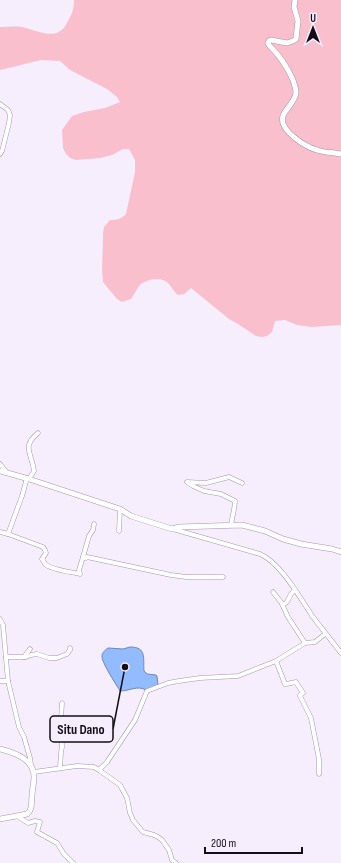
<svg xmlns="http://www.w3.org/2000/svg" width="341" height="863" viewBox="0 0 341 863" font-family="'Sofia Sans Condensed',sans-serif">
	<rect width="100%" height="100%" fill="#f6edfd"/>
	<path fill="#fabfcd" d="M74 0H341V325L312 327 297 325 285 320 275 321 272 332 267 336 262 337 256 336 238 324 229 319 191 288 184 294 178 295C174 292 172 287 168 283 161 276 145 279 139 286 136 290 134 295 131 299L122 302 117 299 103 282 102 270 103 238V233L104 227 110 220C117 220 121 219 126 214L135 172V160L129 149H123L112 155 100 158 76 160 70 158 66 154 63 148 62 130 72 116 84 112 105 108 120 102 117 97 107 89 70 70 60 61 41 60 0 70V27C7 27 15 26 22 27 40 31 58 43 68 21 72 14 74 8 74 0Z"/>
	<path fill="#92bcff" stroke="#6c88b9" d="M130 647C147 647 143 658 144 671L147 674 156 675 157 676 158 685 146 690C137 685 130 691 120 691L119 689C115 683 101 661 102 656 102 653 105 650 108 648L123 649Z"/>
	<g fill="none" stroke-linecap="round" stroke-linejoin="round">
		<g stroke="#a395ad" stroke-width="5">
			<g id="minor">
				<polyline points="0,104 8,110 10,115 9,123 2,151 0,154"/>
				<polyline points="0,464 7,473"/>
				<path d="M29 479 34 471C32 453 21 447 38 433"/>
				<path d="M231 525C232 518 235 507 235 501L221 494 204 491 193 486 187 482 206 483 229 477 242 483"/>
				<path d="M173 529 260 554C281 563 300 598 313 617 322 629 332 641 341 653"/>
				<polyline points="119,531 120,509"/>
				<path d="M0 532 8 534 43 547 45 550 46 553 42 559C43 560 44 562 45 564 51 570 72 572 80 574L79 570 83 557 86 558 87 557 171 575 186 577H223"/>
				<polyline points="8,534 22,496 27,478"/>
				<polyline points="83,557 89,536 93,530 94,524"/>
				<polyline points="273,592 281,602 288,617 305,643"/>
				<polyline points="283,605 287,602 291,594 295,590"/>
				<polyline points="0,619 3,625 8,681 19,727 24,737 30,758 31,765"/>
				<polyline points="6,657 26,657 31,655 37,654 49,658 57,658 67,654 70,650 70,648"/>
				<polyline points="24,657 30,649"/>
				<path d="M276 661 285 684H286L296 682C298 686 301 689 303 693L300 695V696L311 718 319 759V774"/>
				<polyline points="0,681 8,681"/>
				<polyline points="60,768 61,752 62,747 61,719 62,703"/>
				<polyline points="99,770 107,762 135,720 147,691 168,683 179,681 200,678 238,676 276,661 305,643 315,642 325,634"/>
				<polyline points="34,772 77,766 94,767 99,770 120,785 127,798 130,813 133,820 143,832 154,835 158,837 162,840 169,850 172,860 176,863"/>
				<polyline points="17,816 28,823 35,821 40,822 37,832 57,843 64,854 73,863"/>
			</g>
		</g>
		<g stroke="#a395ad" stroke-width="6">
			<g id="tertiary">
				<path d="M295 0 294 7 298 21 296 39 293 41 287 43 271 40 269 41 268 43 269 45C279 55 287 66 293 80 294 84 296 88 296 92 296 101 286 108 283 116 278 130 306 147 317 150 325 153 333 152 341 154"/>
				<polyline points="0,471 29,479 120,509 131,516 172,529 179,527 242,525 265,531 283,539 301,544 332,549 341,552"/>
				<path d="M0 749C15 753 34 759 34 777 34 783 32 790 32 796 31 803 33 809 27 814L0 819"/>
			</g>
		</g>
		<use href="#minor" stroke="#fff" stroke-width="4"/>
		<use href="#tertiary" stroke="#fff" stroke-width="5"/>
	</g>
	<path fill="none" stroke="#130e16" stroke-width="1.5" d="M125 667L113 729"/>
	<circle fill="#130e16" stroke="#f6edfd" stroke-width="1.5" cx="125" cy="667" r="4"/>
	<rect fill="#f6edfd" stroke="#130e16" stroke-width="1.5" x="50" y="716" width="63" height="26" rx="4"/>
	<g font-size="14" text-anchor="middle" font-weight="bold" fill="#130e16">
		<text x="81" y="734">Situ Dano</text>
	</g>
	<g transform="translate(313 28)" stroke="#f6edfd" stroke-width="3" paint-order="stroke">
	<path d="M0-3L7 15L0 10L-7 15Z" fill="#130e16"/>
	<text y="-6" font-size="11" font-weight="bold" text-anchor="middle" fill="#130e16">U</text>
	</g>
	<path d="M205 847v6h97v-6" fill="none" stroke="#130e16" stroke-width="2"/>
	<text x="211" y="847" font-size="12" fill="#130e16" stroke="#f6edfd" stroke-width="3" paint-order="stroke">200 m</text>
</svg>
